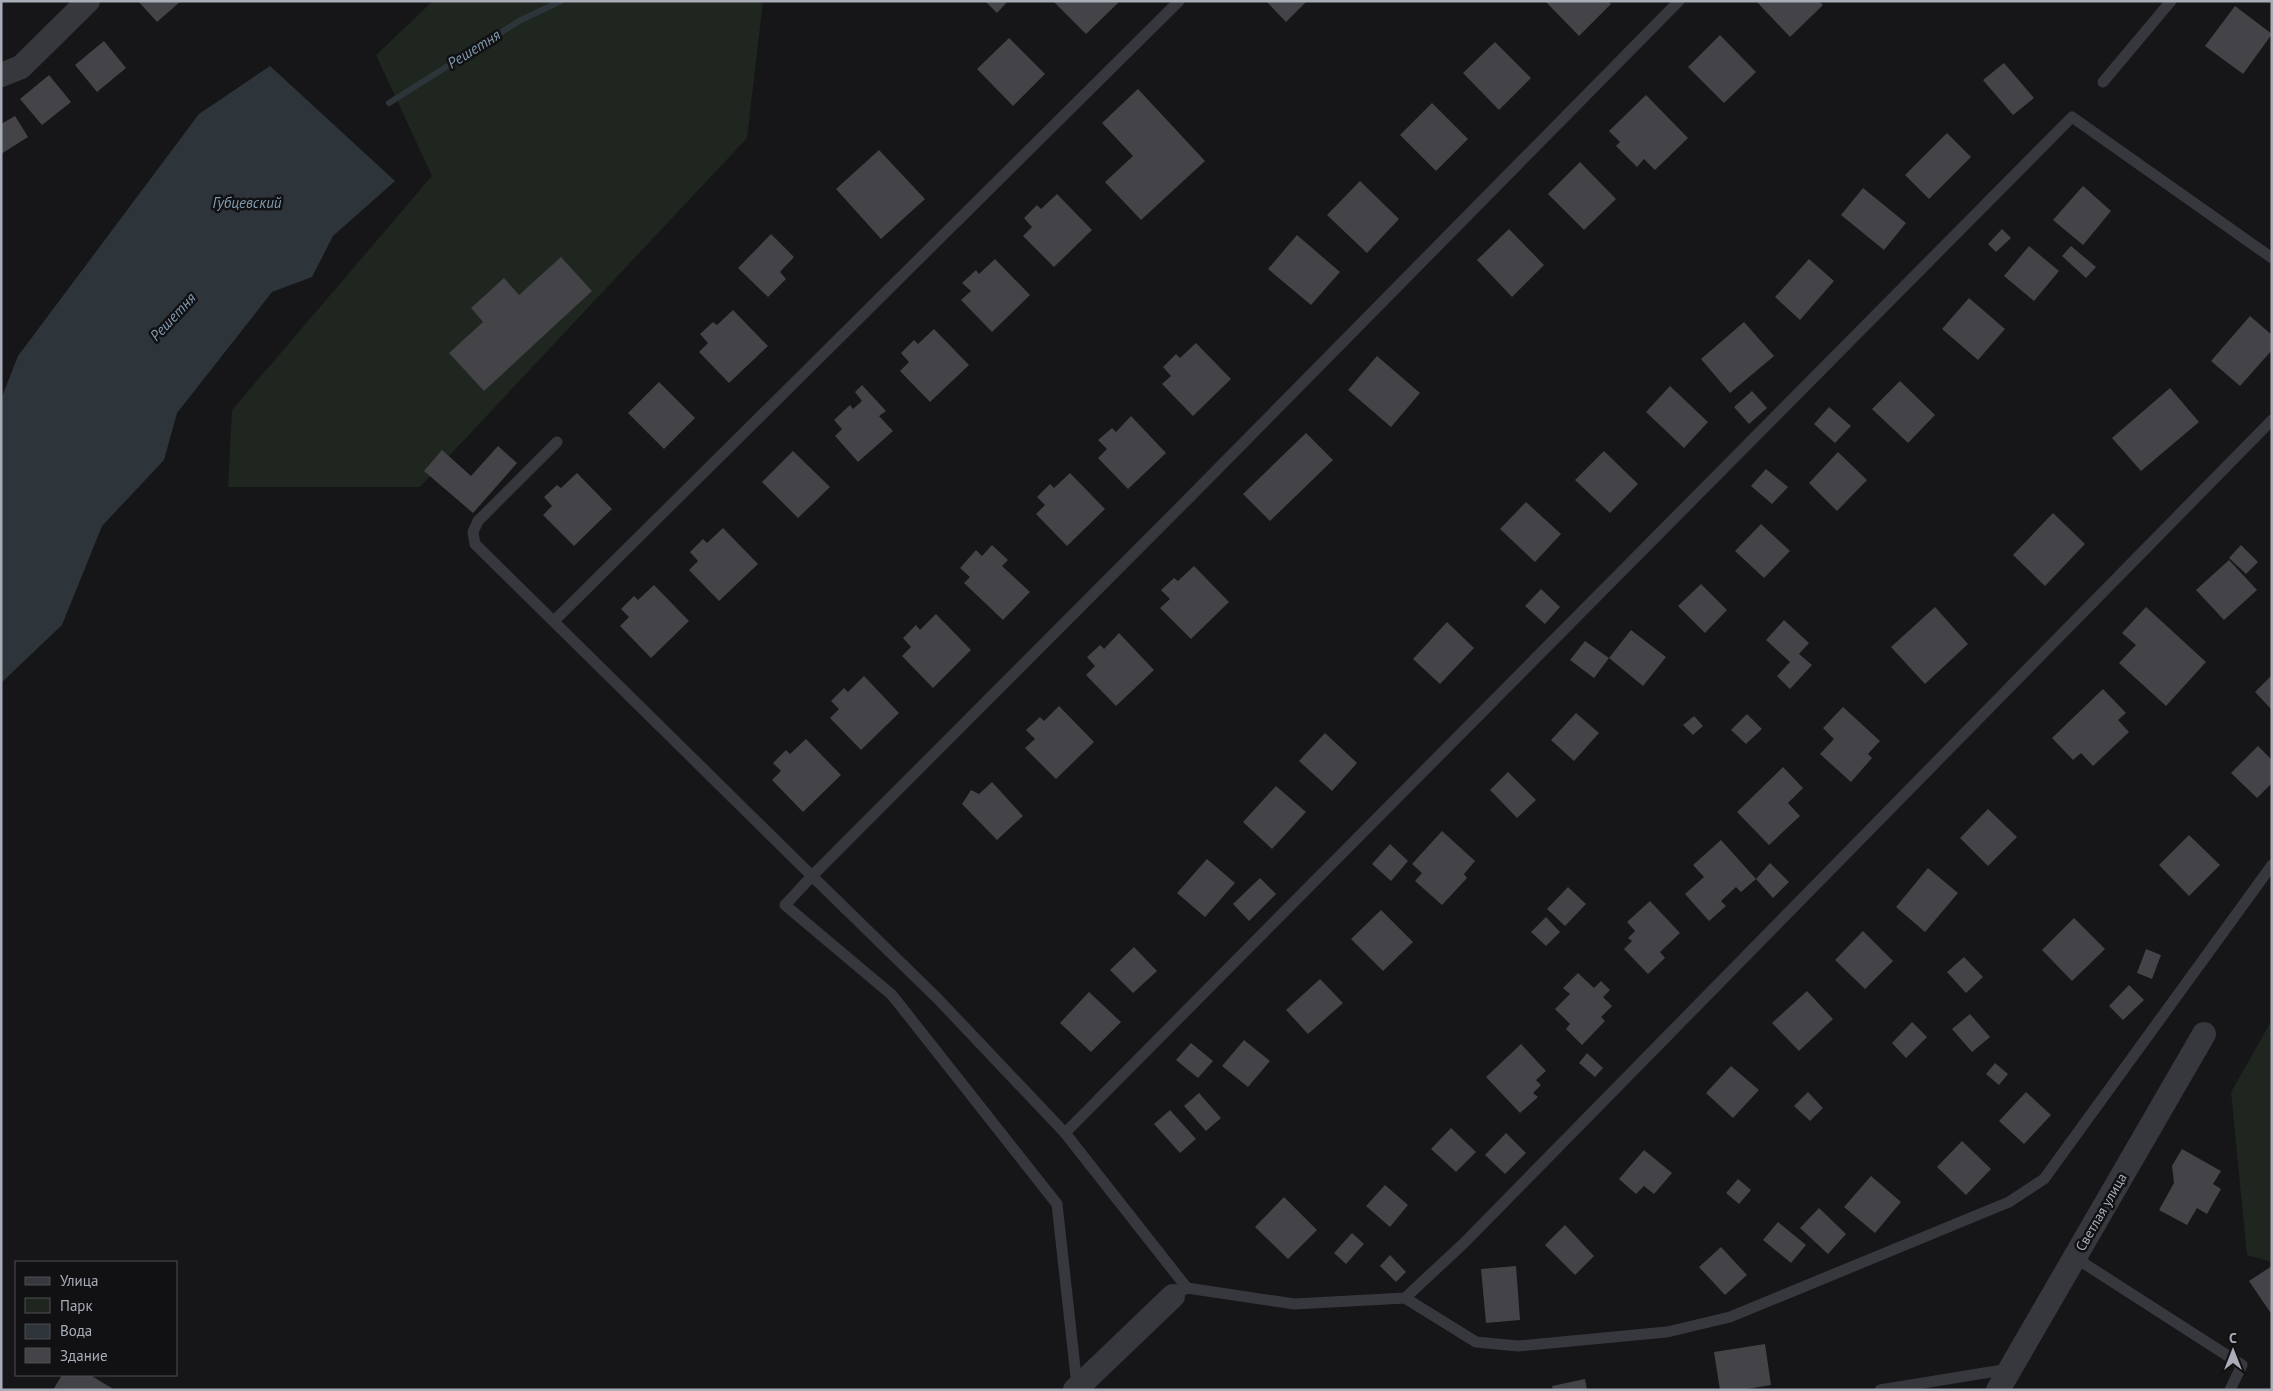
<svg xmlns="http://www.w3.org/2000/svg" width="2273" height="1391" viewBox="0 0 2273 1391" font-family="'PT Sans',sans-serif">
	<rect width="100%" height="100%" fill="#161618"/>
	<g fill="#1e261f">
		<polygon points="433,1 763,1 747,138 420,487 228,487 232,410 432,176 376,55"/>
		<polygon points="2272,1020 2272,1262 2247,1255 2231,1092"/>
	</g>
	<polygon fill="#2d353b" points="270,66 395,181 333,236 312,277 272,292 177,413 164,460 102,526 62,625 1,683 1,399 18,356 199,114"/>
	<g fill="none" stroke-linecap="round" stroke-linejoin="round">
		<polyline stroke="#2d353b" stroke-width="6" points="389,103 519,21 561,1"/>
	</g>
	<g fill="#434348">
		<polygon points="138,1 181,1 157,22"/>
		<polygon points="985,1 1008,1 997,13"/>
		<polygon points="1053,1 1117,1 1118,3 1086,34"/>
		<polygon points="1266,1 1307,1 1286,22"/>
		<polygon points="1545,1 1608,1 1611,4 1579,36"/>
		<polygon points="1756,1 1819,1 1823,5 1790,37"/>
		<polygon points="2235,6 2272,34 2243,74 2205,46"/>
		<polygon points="1720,35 1756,72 1724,103 1688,67"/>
		<polygon points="1009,38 1045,74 1013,106 977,69"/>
		<polygon points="104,41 126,68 97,92 75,65"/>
		<polygon points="1495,42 1531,78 1499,110 1463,73"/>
		<polygon points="2004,63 2034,98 2013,115 1983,80"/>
		<polygon points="49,75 71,102 42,125 20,99"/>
		<polygon points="1138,89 1205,161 1141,220 1105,182 1133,156 1102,123"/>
		<polygon points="1646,95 1688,138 1655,170 1644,159 1637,167 1616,146 1620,142 1609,131"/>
		<polygon points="1432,103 1468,139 1436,171 1400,135"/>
		<polygon points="15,116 28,137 1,154 1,124"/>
		<polygon points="1947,133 1971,157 1929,199 1905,175"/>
		<polygon points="879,150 925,199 881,239 836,189"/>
		<polygon points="1580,162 1616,199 1584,230 1548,194"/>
		<polygon points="1360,181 1399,219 1367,253 1327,215"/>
		<polygon points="2083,186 2111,211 2083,245 2053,220"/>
		<polygon points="1863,188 1906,223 1884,250 1841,215"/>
		<polygon points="1057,194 1092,230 1054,267 1023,236 1032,227 1024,218 1037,205 1041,209"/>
		<polygon points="1509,229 1544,265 1512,297 1477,260"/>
		<polygon points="2002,229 2011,238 1996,252 1988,244"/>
		<polygon points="771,234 794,257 780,272 786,279 768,297 738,268"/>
		<polygon points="1297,235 1340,272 1311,305 1268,269"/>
		<polygon points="2029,246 2059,271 2034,301 2004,276"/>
		<polygon points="2071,246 2096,267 2086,278 2062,256"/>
		<polygon points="561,257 592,291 484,391 449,353 483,322 471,308 504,278 519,295"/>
		<polygon points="995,259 1030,295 992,332 961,300 971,291 962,283 976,270 979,274"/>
		<polygon points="1809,259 1834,281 1800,320 1775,297"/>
		<polygon points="1969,298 2005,329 1978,360 1942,329"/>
		<polygon points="733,310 768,346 729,383 699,352 708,343 700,334 713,322 717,325"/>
		<polygon points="2250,316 2272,335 2272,350 2240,386 2211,361"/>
		<polygon points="1744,322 1774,356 1730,393 1701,359"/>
		<polygon points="934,329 969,365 930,402 900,371 909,362 901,353 914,340 918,344"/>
		<polygon points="1196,343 1231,379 1193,416 1162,384 1171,376 1163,367 1176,354 1180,358"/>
		<polygon points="1377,356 1420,393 1391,427 1348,390"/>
		<polygon points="1900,381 1935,415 1908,443 1872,409"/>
		<polygon points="659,382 695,418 664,449 628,413"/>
		<polygon points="862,385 886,411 879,416 893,431 858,462 835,436 842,429 834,420 850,405 853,409 862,401 855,392"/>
		<polygon points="1670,386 1708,422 1684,448 1646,412"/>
		<polygon points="2170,388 2199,422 2141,471 2112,438"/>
		<polygon points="1752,391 1767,408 1749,424 1734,407"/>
		<polygon points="1829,407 1851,426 1835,443 1814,424"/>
		<polygon points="1131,416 1166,453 1128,489 1098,458 1107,449 1098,440 1112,428 1116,432"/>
		<polygon points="1306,433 1333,460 1270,521 1243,494"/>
		<polygon points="498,446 517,463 473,513 424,471 442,450 471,476"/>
		<polygon points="793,451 830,487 798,518 762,482"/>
		<polygon points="1604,451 1638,484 1610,513 1575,480"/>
		<polygon points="1838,452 1867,480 1837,511 1809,483"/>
		<polygon points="1766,469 1788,487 1772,504 1751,486"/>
		<polygon points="577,473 612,509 574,546 543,515 552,506 544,497 557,485 561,488"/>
		<polygon points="1070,473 1105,509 1067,546 1036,514 1045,505 1037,497 1050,484 1054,488"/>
		<polygon points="1526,502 1561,534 1535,562 1500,529"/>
		<polygon points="2053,513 2085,544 2045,586 2013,555"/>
		<polygon points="1761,524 1790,551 1764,578 1735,551"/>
		<polygon points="723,528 758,564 719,601 689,570 698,561 690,552 703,539 707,543"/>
		<polygon points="992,545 1008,560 1002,566 1030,592 1003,620 964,583 970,577 960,568 976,550 982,556"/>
		<polygon points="2241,545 2258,562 2246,574 2229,558"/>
		<polygon points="2229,560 2257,590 2224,620 2196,590"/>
		<polygon points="1194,566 1229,602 1191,639 1160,608 1170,599 1161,590 1174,578 1178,581"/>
		<polygon points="1701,584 1727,610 1705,633 1678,606"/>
		<polygon points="654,585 689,621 651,658 620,626 629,617 621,609 634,596 638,600"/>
		<polygon points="1541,589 1560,607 1545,624 1525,606"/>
		<polygon points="1935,607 1968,644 1925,684 1891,647"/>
		<polygon points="2146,607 2206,662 2166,706 2119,663 2136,645 2122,633"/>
		<polygon points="936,614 971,650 933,688 902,656 911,647 903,638 916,625 920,630"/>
		<polygon points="1784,620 1809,643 1799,654 1812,665 1790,689 1777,676 1790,662 1766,640"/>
		<polygon points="1447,622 1474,648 1440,684 1413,659"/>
		<polygon points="1631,630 1666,657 1643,686 1609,658"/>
		<polygon points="1119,633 1154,670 1116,706 1086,675 1095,666 1087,657 1100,645 1104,649"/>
		<polygon points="1585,641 1609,658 1594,678 1570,660"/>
		<polygon points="2272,675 2272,710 2255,692"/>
		<polygon points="864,676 899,713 861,750 830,718 839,709 831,701 844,688 848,692"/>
		<polygon points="2103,689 2126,713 2118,720 2129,732 2093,766 2081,753 2073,760 2052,738"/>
		<polygon points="1059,706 1094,742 1056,779 1025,748 1035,739 1026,730 1040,717 1044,721"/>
		<polygon points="1843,707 1880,741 1868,754 1872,758 1851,782 1820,754 1834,739 1823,728"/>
		<polygon points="1576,713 1599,733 1574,761 1551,740"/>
		<polygon points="1747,714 1762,729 1746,744 1731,730"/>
		<polygon points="1694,716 1703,726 1693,735 1683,725"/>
		<polygon points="1325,733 1357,763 1332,791 1299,761"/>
		<polygon points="806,739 841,775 803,812 772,780 781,771 773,763 786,750 790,754"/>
		<polygon points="2258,746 2272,760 2272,783 2257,798 2231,773"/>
		<polygon points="1783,767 1803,788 1788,803 1800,816 1769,845 1737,812"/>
		<polygon points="1508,772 1536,800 1517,818 1490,790"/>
		<polygon points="992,782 1023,816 997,840 962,804 971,790 979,794"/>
		<polygon points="1276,786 1306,812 1272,849 1243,822"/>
		<polygon points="1988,809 2017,837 1988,866 1960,838"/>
		<polygon points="1442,831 1475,861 1464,874 1467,878 1442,905 1415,881 1422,873 1412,864"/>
		<polygon points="2189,835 2220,865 2189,896 2159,865"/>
		<polygon points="1721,840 1756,879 1741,892 1736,887 1721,901 1726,906 1709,921 1685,894 1704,877 1693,865"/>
		<polygon points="1390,844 1408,861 1391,881 1372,864"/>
		<polygon points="1207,859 1235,883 1205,917 1177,893"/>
		<polygon points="1770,863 1789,882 1773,898 1756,879"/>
		<polygon points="1928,868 1958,893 1925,932 1896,907"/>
		<polygon points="1260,878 1276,894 1249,921 1233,904"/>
		<polygon points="1568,887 1586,904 1565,926 1547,909"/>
		<polygon points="1650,901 1680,933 1660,952 1665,958 1648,974 1624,949 1632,941 1628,938 1635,931 1627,922"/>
		<polygon points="1381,910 1413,942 1383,971 1351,939"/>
		<polygon points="1546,917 1560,932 1546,946 1531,932"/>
		<polygon points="2074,918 2105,949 2072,981 2042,950"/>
		<polygon points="1863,931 1893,961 1865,989 1835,960"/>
		<polygon points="1134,947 1157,971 1133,993 1110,970"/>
		<polygon points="2146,949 2161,955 2152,979 2137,973"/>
		<polygon points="1964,957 1983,977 1966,993 1947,972"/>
		<polygon points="1578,973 1594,988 1601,981 1610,990 1603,997 1612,1006 1601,1017 1605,1021 1582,1045 1566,1029 1570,1024 1555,1009 1570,994 1563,988"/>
		<polygon points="1320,979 1343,1003 1308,1034 1286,1010"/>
		<polygon points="2129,985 2144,1000 2123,1020 2109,1006"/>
		<polygon points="1807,991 1833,1019 1799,1051 1772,1023"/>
		<polygon points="1089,992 1121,1022 1091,1052 1060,1023"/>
		<polygon points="1970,1014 1990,1037 1972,1052 1952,1029"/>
		<polygon points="1912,1022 1927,1037 1906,1058 1892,1043"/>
		<polygon points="1244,1040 1270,1061 1248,1087 1222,1066"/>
		<polygon points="1191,1043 1213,1061 1198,1078 1176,1060"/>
		<polygon points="1521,1044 1546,1071 1536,1080 1541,1085 1533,1093 1538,1097 1520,1113 1486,1077"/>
		<polygon points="1587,1053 1603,1068 1595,1077 1579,1063"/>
		<polygon points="1995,1063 2008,1074 1999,1085 1986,1074"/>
		<polygon points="1731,1066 1759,1090 1733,1118 1706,1093"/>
		<polygon points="1808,1092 1823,1108 1810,1121 1794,1106"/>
		<polygon points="2026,1092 2051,1115 2024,1144 1999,1121"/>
		<polygon points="1199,1093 1221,1118 1206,1131 1184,1106"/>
		<polygon points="1170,1110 1196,1139 1180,1153 1154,1124"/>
		<polygon points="1451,1128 1476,1152 1456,1172 1431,1149"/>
		<polygon points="1506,1133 1526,1153 1505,1174 1485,1155"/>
		<polygon points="1962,1141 1991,1169 1966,1195 1937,1167"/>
		<polygon points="2182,1149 2221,1171 2213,1184 2221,1189 2207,1214 2197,1208 2187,1225 2159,1210 2174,1183 2172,1166"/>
		<polygon points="1644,1150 1672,1173 1654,1194 1644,1186 1636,1194 1619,1179"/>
		<polygon points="1871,1176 1901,1202 1875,1233 1844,1207"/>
		<polygon points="1738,1179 1751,1190 1739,1204 1726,1193"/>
		<polygon points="1385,1185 1408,1205 1390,1227 1366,1206"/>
		<polygon points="1284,1197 1317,1230 1288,1259 1255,1227"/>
		<polygon points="1819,1208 1846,1234 1828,1254 1800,1228"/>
		<polygon points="1778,1222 1806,1245 1791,1263 1763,1240"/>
		<polygon points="1565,1225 1594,1256 1575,1275 1545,1245"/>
		<polygon points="1352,1233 1364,1244 1346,1264 1334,1253"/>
		<polygon points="1721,1247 1747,1275 1725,1295 1699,1267"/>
		<polygon points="1390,1255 1406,1272 1396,1282 1380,1266"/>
		<polygon points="1516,1266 1520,1320 1486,1323 1481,1269"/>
		<polygon points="2272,1266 2272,1315 2249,1281"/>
		<polygon points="1765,1344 1771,1385 1740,1390 1720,1390 1714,1352"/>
		<polygon points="62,1375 90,1375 115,1390 53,1390"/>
		<polygon points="1585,1379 1587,1390 1553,1390 1552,1386"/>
	</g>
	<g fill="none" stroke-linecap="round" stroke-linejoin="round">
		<g stroke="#37383d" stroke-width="11">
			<polyline points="2103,82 2171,1"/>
			<polyline points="557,442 478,521 473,532 475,544 812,876 785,905 892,995 1057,1204 1077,1386"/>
			<polyline points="554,621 1179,1"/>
			<polyline points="1065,1133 938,999 812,876 1190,497 1679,1"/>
			<polyline points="2074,1257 2242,1365 2230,1390"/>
			<polyline points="1187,1288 1065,1133 2072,117 2272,258"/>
			<polyline points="1181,1291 1187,1288 1294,1304 1405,1298 1464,1243 2272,420"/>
			<polyline points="1405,1298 1476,1342 1518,1346 1667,1332 1730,1317 2009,1202 2044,1179 2272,865"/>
			<polyline points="1880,1390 2009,1369"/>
		</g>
		<g stroke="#37383d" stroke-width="24">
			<polyline points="1,75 21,67 88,1"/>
			<polyline points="1075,1390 1173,1296"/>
			<polyline points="1998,1390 2204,1034"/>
		</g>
	</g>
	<g text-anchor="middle" stroke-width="5" stroke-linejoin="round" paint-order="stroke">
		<g font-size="14" fill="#a9adb7" stroke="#111113">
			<text transform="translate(2101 1212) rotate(-60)" y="5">Светлая улица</text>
		</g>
		<g font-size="15" font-style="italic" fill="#819bb1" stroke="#111113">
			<text transform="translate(474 49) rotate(-32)" y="5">Решетня</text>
			<text x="247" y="208">Губцевский</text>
			<text transform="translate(173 317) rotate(-47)" y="5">Решетня</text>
		</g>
	</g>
	<rect width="2273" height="1391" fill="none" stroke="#a9adb7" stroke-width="5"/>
	<rect x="15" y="1261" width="162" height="115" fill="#111113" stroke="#4e4f55"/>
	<rect x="25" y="1277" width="25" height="8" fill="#37383d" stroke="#4e4f55"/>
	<text x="60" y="1286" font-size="15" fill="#a9adb7">Улица</text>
	<rect x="25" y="1298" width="25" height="15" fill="#1e261f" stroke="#4e4f55"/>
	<text x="60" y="1311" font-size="15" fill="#a9adb7">Парк</text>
	<rect x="25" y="1324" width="25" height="15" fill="#2d353b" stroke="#4e4f55"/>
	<text x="60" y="1336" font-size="15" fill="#a9adb7">Вода</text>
	<rect x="25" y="1348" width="25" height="15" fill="#434348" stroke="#4e4f55"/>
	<text x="60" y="1361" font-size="15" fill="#a9adb7">Здание</text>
	<g transform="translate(2233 1351)" stroke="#111113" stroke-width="4" paint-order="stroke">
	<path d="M0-4L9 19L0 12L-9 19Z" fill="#a9adb7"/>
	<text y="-8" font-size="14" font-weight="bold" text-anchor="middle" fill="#a9adb7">С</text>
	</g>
</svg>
